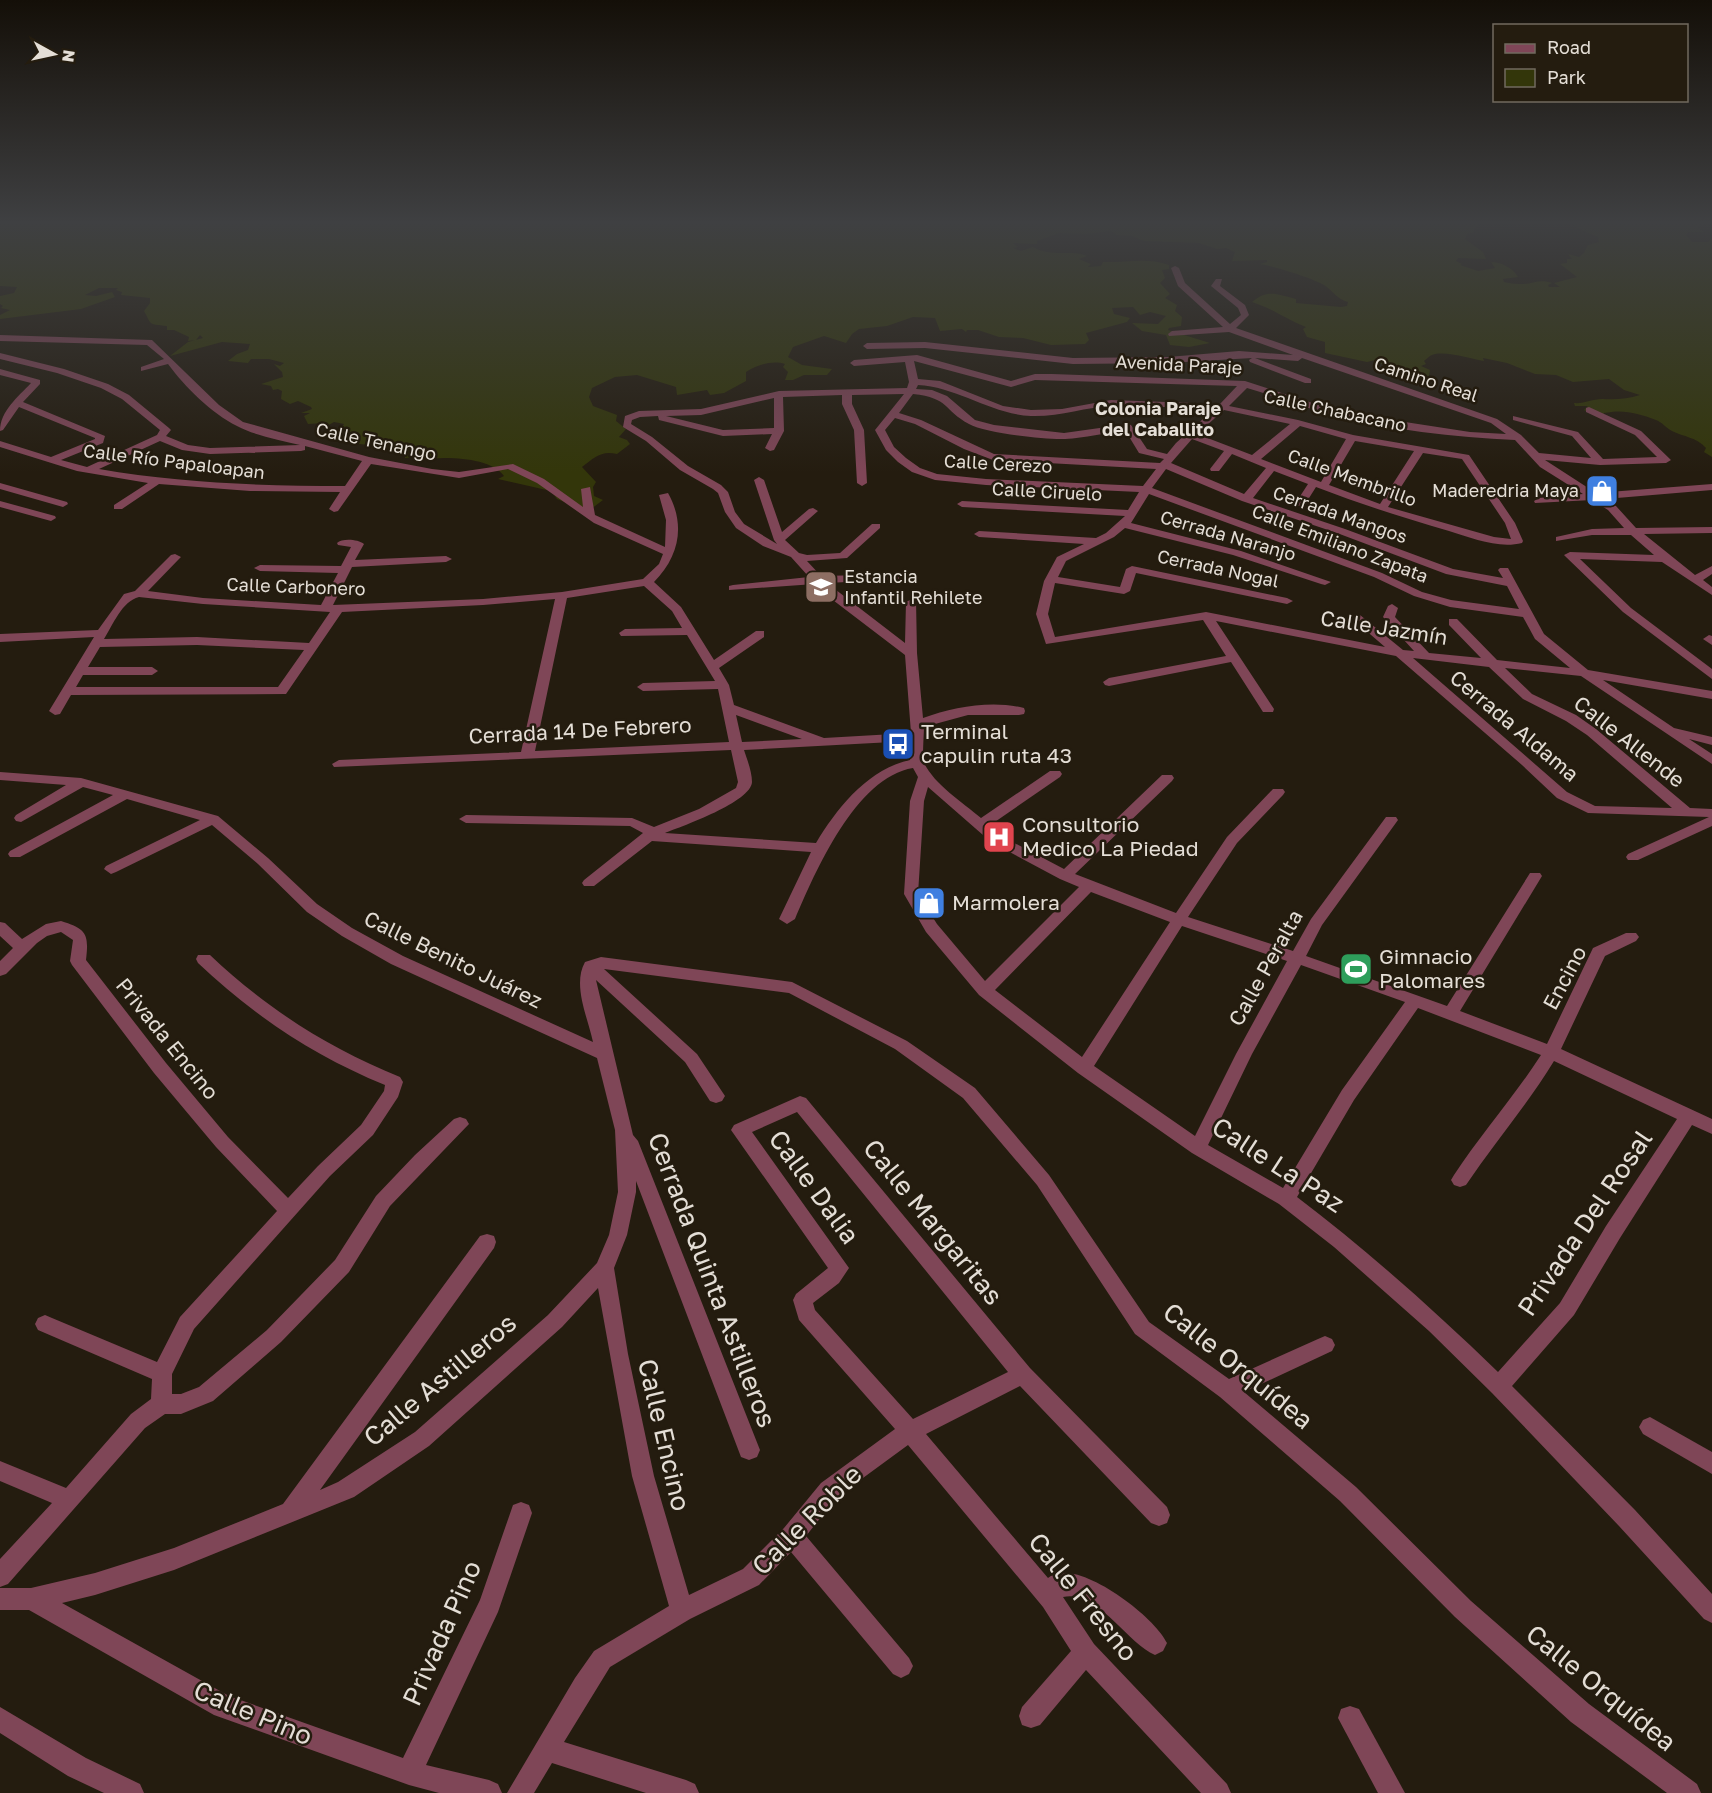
<svg xmlns="http://www.w3.org/2000/svg" width="1712" height="1793" viewBox="0 0 1712 1793" font-family="'Golos Text',sans-serif">
	<rect width="100%" height="100%" fill="#241c0f"/>
	<path fill="#33360a" d="M0 222H1476L1478 225 1473 231 1475 232 1467 234 1465 239 1483 252 1486 259 1458 258 1456 261 1462 264 1460 265 1478 271 1495 268 1491 262C1501 262 1513 268 1518 277L1503 279 1504 282C1509 283 1514 284 1519 284 1531 285 1539 278 1552 283L1548 285 1549 287H1560L1554 283 1577 277 1560 264 1567 263V259H1572L1568 254 1579 257 1584 253 1588 245 1599 242 1598 237 1579 229 1571 223 1702 222 1706 224 1697 227 1704 232H1688L1686 235 1692 242H1708L1712 238V457L1704 452 1706 448C1696 437 1684 437 1672 431 1666 428 1662 422 1656 420 1638 413 1623 409 1604 413L1601 419 1584 410 1588 406H1575L1574 403C1584 404 1592 399 1602 399 1616 400 1627 399 1640 395L1624 390 1609 379 1573 382 1556 375 1535 374 1507 363 1483 358 1484 361C1472 359 1444 350 1432 355 1429 356 1427 359 1424 361L1426 364 1421 366 1430 370 1429 376C1408 375 1392 372 1375 360L1367 362 1325 353V342L1307 337 1303 329 1306 327C1287 320 1274 309 1252 302 1267 289 1277 294 1296 299V303L1341 307 1347 306 1348 302C1337 299 1333 291 1324 285 1313 278 1273 266 1260 264L1267 262V260L1232 261 1235 252 1226 248 1217 249 1199 243 1144 241 1132 236 1117 235 1111 231 1085 234 1059 233 1037 241V244L1013 243 1018 247 1013 248 1021 251 1033 247C1051 258 1073 249 1087 256L1079 259 1091 264 1088 267 1101 266 1103 262C1125 263 1147 257 1169 265V269L1162 270 1165 278 1160 283 1170 294 1165 298 1177 305 1175 311 1182 317 1181 326 1169 328 1168 330 1210 343 1189 347 1170 345 1166 335 1142 331 1132 323 1158 324 1166 316 1150 312 1140 315 1133 307 1112 308 1114 314 1130 318 1127 322 1086 333 1089 340 1085 344 1051 345 1023 338 999 337 978 330H967L966 332 962 329 940 331 935 318 913 317 887 326 859 329 852 334 846 343 824 336 793 347 788 357 802 365 832 369 827 375H804L793 380H785L788 372 783 367 785 364C772 360 757 365 746 372V381L724 393 710 395 707 390 677 395 676 387 637 375 615 377 592 388 589 397 593 406 617 415 616 421 626 429 619 437 627 440 630 444 617 454C601 450 594 458 582 467L596 482 593 487 594 496 603 500 591 509H581L557 499 551 491 498 479 504 476C490 456 441 456 419 460V457L405 458C405 449 402 447 394 444L392 447C374 441 357 450 336 437L344 424 334 422 327 426 324 423 308 424 304 416 310 413H301L312 409 311 407 298 401 290 404 281 399 282 391 278 389 273 390 271 386 261 384 283 377 282 372 274 364 280 366 284 363 269 359H251L248 363 228 361 237 354 248 350 250 344 222 342 170 356 188 342 203 338 200 335 196 340 188 341 189 337 174 330H167V326C147 324 152 325 144 311L150 303V298L121 295 122 292 116 290 118 288H99L85 295 96 296 112 292 115 297 81 309 0 319V315L10 310 1 308 3 306 0 304V296L14 293 17 287 0 286Z"/>
	<g fill="none" stroke-linecap="round" stroke-linejoin="round">
		<g fill="#7f4657" fill-rule="evenodd">
			<path d="M1175 266 1179 268 1185 283 1230 324 1241 315 1238 308 1211 286 1216 279H1222L1220 286 1245 305 1249 315 1236 328 1497 419 1521 435 1539 453 1591 458 1572 436 1513 420V416L1578 432 1603 459 1657 457 1635 435 1586 412V408L1589 407 1641 431 1671 460 1666 463 1600 465 1545 460 1596 493 1712 484V490L1605 499 1616 506 1636 528 1712 527V533L1644 534 1695 575 1712 566V574L1703 580 1712 587V595L1662 562 1580 559 1631 608 1712 669V679L1623 612 1566 557 1564 555 1570 552 1654 555 1631 535H1592L1556 541V537L1592 529 1624 528 1608 510 1592 500 1535 503 1534 501 1539 498 1583 494 1540 467 1515 440C1455 437 1388 430 1329 414 1302 407 1274 396 1247 388L1229 406 1298 420 1353 435 1469 455 1515 523 1523 541 1522 543C1498 549 1472 538 1449 531 1404 518 1360 504 1316 487L1304 506H1296L1295 504 1308 484 1274 471 1253 498 1345 529 1453 569 1503 578 1498 570 1500 568H1508L1544 634 1588 670 1712 691V699L1603 680 1674 728 1712 737V745L1689 739 1712 754V764L1581 676 1505 668 1532 694 1576 715 1596 729 1690 808 1712 809V826L1638 860H1628L1626 857 1628 854 1709 817 1588 813 1557 798 1522 765 1396 656 1216 621 1274 709 1273 712H1263L1231 662 1109 686 1105 685 1103 682 1109 678 1226 656 1203 620 1046 644 1036 614 1044 581 1057 557 1084 544 979 537 974 534 979 531 1096 538 1106 533 1125 516 962 507 957 504 962 501 1128 510 1139 492 986 485 935 480 912 472 898 462 886 450 875 430 904 394 852 395V404L864 430 867 483 862 486 857 483 854 430 842 404V395L783 397 784 431 774 450 770 451 765 448 772 434 723 436 659 420 658 416 640 417 632 420 631 424 652 437 688 466 721 485 728 492 735 512 744 524 777 544 774 540 754 480 759 477 764 480 782 532 809 509 813 508 818 511 785 540 799 553 807 555 840 553 872 524H880V528L847 558 807 561 821 576 910 574 912 576 906 579 827 583 905 643 906 602 912 599 916 600 917 653 923 718C954 707 991 700 1024 708L1025 711 1024 714 1019 715H968L924 727C924 733 922 760 924 763 935 785 962 802 981 818L1050 771H1060L1062 774 1060 777 989 826 1001 836 1064 869 1162 775H1172L1174 778 1172 781 1075 874 1176 913 1227 837 1273 789H1283L1285 792 1283 795 1237 843 1188 917 1293 951 1311 919 1386 817H1396L1398 820 1322 925 1306 956 1447 1006 1530 873H1540L1542 876 1460 1011 1547 1044 1593 948 1626 933H1636L1639 937 1636 941 1605 956 1561 1049 1712 1119V1134L1692 1125 1620 1238 1574 1315 1512 1386 1635 1510 1712 1594V1623L1704 1619 1619 1526 1492 1393 1429 1331 1334 1247 1279 1204 1192 1153 1078 1073 979 995 926 932 904 894 910 801 918 777 913 768C856 777 815 872 795 919L787 924 779 919 811 852 652 841 594 886H584L582 883 584 880 643 833 630 826 466 823 459 819 466 815 632 818 654 827 699 809 736 788 738 782 731 750 334 767 332 764 339 760 521 752 555 599 483 605 342 612 286 694 71 695 60 714 55 715 49 711 94 637 0 642V634L98 630 124 594 135 591 171 555 175 554 181 557 179 559 148 591 203 598 321 605 338 573 260 571 254 568 260 565 341 566 351 547 338 545 337 543C342 538 358 539 364 544L355 560 446 556 452 559 446 562 352 567 333 605 483 599 562 592 643 579 659 564 663 554 594 523 537 483 508 469 459 478 371 464 338 511 334 512 329 509 340 492 250 491 159 484 122 509H114V505L148 483 77 471 0 447V441L51 457 95 439V438L19 407 3 430 0 431C0 411 18 397 31 383L0 375V369L40 380V384L23 402 105 436 103 443 61 460 87 467 157 435 160 430 122 399 101 388 57 373 0 359V353L64 369 108 384 129 395 169 428 171 430 166 436 188 445 210 448 300 445C280 440 256 436 237 426 211 413 185 387 168 364L141 371V367L164 359 147 345 0 341V335L152 340 219 405 243 422 369 457 432 469 459 472 513 464 544 479 583 507 581 489 590 487 595 515 665 547 666 520 659 495 668 493C686 525 679 557 654 582L681 607 714 660 756 631H764V637L719 668 729 685 734 705 824 738 911 733 905 655 825 594 815 584 729 590V586L733 585 809 577 791 557 763 546 736 528 725 512 718 493 713 489 680 470 646 441 623 427 625 416 639 411 701 409 779 391 907 388 909 382 905 362 854 366 850 363 854 360 917 355 1011 381 1035 374H1052L1245 381 1334 410 1366 416 1470 432 1506 434 1491 423 1302 358 1298 361 1255 358 1311 379V383H1305L1250 362 1249 360 1252 358 1168 363 1073 364 925 348 867 349 863 346 867 343 925 342 1073 358 1168 357 1239 351 1293 355 1229 332 1169 336 1168 334 1172 331 1223 327 1178 286 1171 268ZM914 361 1011 387 1035 380 1237 386 1220 404 1111 400 1062 409 1031 410 1003 406 940 381 918 379ZM918 385C957 387 991 414 1031 416 1059 417 1085 407 1113 406 1146 405 1180 408 1213 410L1176 443 1167 454 1147 449 1131 425 1128 424 1064 433 994 425 975 420 947 396 932 390 916 389ZM913 394C950 398 943 410 969 424 985 433 1046 440 1065 439 1085 438 1105 433 1125 430L1139 453 1164 459 1160 463 994 454 921 420 899 413ZM774 398V428L723 430 666 416 701 415ZM1224 410 1290 424 1252 455 1197 434ZM895 418 915 424 964 449 993 460 1156 469 1143 486 986 479 937 474 920 468 906 458 894 447 885 430ZM1300 426 1346 439 1321 482 1261 459ZM1192 439 1224 451 1210 469 1211 471H1219L1232 454 1266 468 1244 494 1171 463ZM160 441 182 450 210 454 301 451 305 450V446L362 461 345 486C262 486 180 483 99 469ZM1355 441 1414 451 1380 504 1329 485ZM1423 453 1462 459 1505 523 1511 539 1494 537 1388 507ZM1166 469 1242 501 1337 533 1446 574 1507 586 1519 609 1451 600 1422 592 1382 573 1152 488ZM1149 494 1374 577 1414 596 1450 607 1523 617 1535 639 1570 668 1497 660 1457 619H1449V625L1481 658 1429 653 1395 617 1398 608 1392 604 1388 606 1383 617 1414 651 1403 650 1360 615 1354 619 1356 622 1385 647 1206 612 1055 637 1048 614 1055 583 1124 594 1130 591 1136 573 1287 604 1293 601 1287 598 1132 566 1126 569 1120 587 1058 577 1066 561 1114 537 1125 528 1233 555 1321 584 1325 585 1331 582 1241 551 1131 523ZM644 586 672 611 682 628 625 629 619 633 621 636 687 635 715 681 643 683 637 687 643 691 718 689 729 742 535 751 567 598ZM139 597 203 604 330 612 309 643 197 637 104 639C113 625 122 601 139 597ZM197 645 304 650 278 687H76L83 675H152L158 671 152 667H88L100 647ZM1413 658 1489 667 1523 699 1566 721 1587 735 1672 808 1595 806 1567 792ZM736 715 802 739 742 742ZM911 741 910 760C868 769 837 808 816 843L665 833C683 826 751 802 752 782 752 772 747 759 744 750ZM928 787 991 842 1060 879 1079 887 985 981 937 924 918 894 924 801ZM1091 892 1170 922 1082 1057 995 990ZM1182 926 1287 961 1236 1054 1195 1136 1094 1066ZM1301 965 1405 1002 1342 1090 1283 1188 1208 1145 1252 1054ZM1418 1008 1541 1055C1514 1097 1481 1134 1454 1175L1451 1180 1454 1185 1460 1187 1466 1185C1494 1143 1528 1104 1554 1061L1677 1119 1606 1226 1560 1303 1498 1372C1434 1310 1368 1251 1297 1197L1354 1100Z"/>
			<polygon points="0,483 67,502 68,504 63,507 0,489"/>
			<polygon points="0,501 55,516 56,518 51,521 0,507"/>
			<polygon points="1709,635 1712,636 1712,645 1703,639"/>
			<path d="M0 772 81 778 218 816 268 858 317 904 352 928 403 956 593 1042C588 1018 572 985 585 962L601 957 792 982 907 1041 975 1088 1049 1175 1149 1322 1229 1379 1318 1339 1325 1336 1332 1339 1335 1345 1332 1351 1244 1392 1356 1487 1471 1601 1589 1704 1697 1784 1701 1793H1667L1571 1722 1455 1617 1340 1501 1220 1397 1135 1334 1037 1185 963 1098 895 1049 789 993 604 969 697 1054 725 1096 722 1101 716 1103 710 1101 685 1062 596 980 633 1135 638 1141 760 1450 757 1457 749 1460 741 1457 636 1181V1192L627 1235 614 1268 628 1354 654 1476 689 1595 743 1569 784 1528 821 1483 895 1429 799 1320 793 1300 796 1294 828 1268 731 1130 734 1125 800 1096 806 1098 1030 1368 1167 1507 1170 1515 1167 1523 1159 1526 1151 1523 1020 1386 926 1434 1048 1578C1074 1554 1156 1617 1167 1643L1163 1651 1155 1655C1127 1643 1097 1589 1063 1597L1094 1644 1227 1784 1231 1793H1201L1086 1670 1040 1725 1031 1728 1022 1725 1019 1716 1022 1707 1071 1651 1043 1607 908 1445 837 1497 806 1536 909 1658 913 1666 909 1674 901 1678 893 1674 791 1552 759 1585 690 1619 610 1667 564 1742 686 1780 695 1784 699 1793H646L552 1763 534 1793H507L575 1678 594 1651 669 1606 632 1476 598 1288 562 1327 429 1446 354 1497 174 1570 95 1595 62 1603 229 1696 403 1758 480 1600 513 1505 521 1502 529 1505 532 1513 498 1612 426 1765 489 1780 498 1784 502 1793H439L409 1785 214 1715 29 1610H0V1588H31L95 1573 174 1548 283 1504 480 1236 487 1234 494 1236 496 1242 494 1248 320 1490 338 1482 415 1432 548 1315 597 1263 609 1235 618 1192 615 1130 597 1058 391 964 342 936 307 912 258 864 212 825 116 872 111 874 104 869 106 866 200 820 127 799 20 857H10L8 854 10 851 113 795 83 787 21 822 16 821 14 818 16 815 66 785 0 780ZM797 1112 1008 1372 913 1419 815 1310 813 1303 839 1283 849 1268 752 1132Z"/>
			<path d="M61 921C87 929 89 934 86 960L166 1063 228 1137 288 1198 318 1166 361 1125 384 1091 385 1085C314 1056 254 1016 198 963L196 959 198 955H210C266 1008 328 1048 400 1077L403 1082 398 1097 373 1135 330 1176 194 1329 172 1374V1394H181L199 1387 267 1330 335 1260 376 1196 415 1155 454 1119 460 1117 466 1119 469 1124 390 1206 349 1272 281 1342 213 1401 181 1414H165L145 1428 8 1584 0 1587V1559L52 1503 0 1481V1461L66 1488 131 1414 151 1399 152 1379 38 1330 35 1324 38 1318 45 1315 52 1318 157 1362 180 1317 277 1211 216 1147 154 1073 72 965 70 961 73 940 61 932 47 936 37 943 6 974 0 976V961L13 948 0 936V922L5 923 22 939 46 924Z"/>
			<polygon points="1650,1417 1712,1452 1712,1474 1643,1434 1639,1427 1643,1420"/>
			<polygon points="1350,1706 1359,1709 1405,1793 1378,1793 1338,1718 1341,1709"/>
			<polygon points="0,1707 86,1758 140,1784 144,1793 104,1793 68,1776 0,1733"/>
		</g>
	</g>
	<linearGradient id="sky" x2="0" y2="1"><stop stop-color="#140f08"/><stop offset="0.47" stop-color="#3f4042"/><stop offset="1" stop-color="#3f4042" stop-opacity="0"/></linearGradient>
	<rect width="1712" height="473" fill="url(#sky)"/>
	<defs>
		<g id="shop-square" transform="scale(1.725)"><rect x="-9" y="-9" width="18" height="18" rx="4" fill="#3f7fe0" stroke="#241c0f"/><path d="M-5-2.5h2.3a2.7 3.5 0 0 1 5.4 0H5L5.5 6h-11ZM-1.5-2.5h3a1.5 2.3 0 0 0-3 0Z" fill="#fff"/></g>
		<g id="school-square" transform="scale(1.725)"><rect x="-9" y="-9" width="18" height="18" rx="4" fill="#8d6e63" stroke="#241c0f"/><path d="M0-5L7-2L0 1L-7-2ZM-4 1L0 2.5L4 1V4Q0 6-4 4Z" fill="#fff"/></g>
		<g id="bus-square" transform="scale(1.725)"><rect x="-9" y="-9" width="18" height="18" rx="4" fill="#1a4fb4" stroke="#241c0f"/><path d="M-5-6H5V4H4V6H2V4H-2V6H-4V4H-5ZM-3.5-4V0h7V-4ZM-3.5 1.2v1.5H-2V1.2ZM2 1.2v1.5H3.5V1.2Z" fill="#fff"/></g>
		<g id="hospital-square" transform="scale(1.725)"><rect x="-9" y="-9" width="18" height="18" rx="4" fill="#e0444e" stroke="#241c0f"/><path d="M-5-5h3v3.5h4V-5h3V5h-3V1.5h-4V5h-3Z" fill="#fff"/></g>
		<g id="stadium-square" transform="scale(1.725)"><rect x="-9" y="-9" width="18" height="18" rx="4" fill="#2e9e5b" stroke="#241c0f"/><path d="M0-5a6.5 5 0 1 0 0 10a6.5 5 0 1 0 0-10ZM-3.5-1.8h7v3.6h-7Z" fill="#fff"/></g>
	</defs>
	<g fill-rule="evenodd">
		<use href="#shop-square" x="1602" y="491"/>
		<use href="#school-square" x="821" y="587"/>
		<use href="#bus-square" x="898" y="744"/>
		<use href="#hospital-square" x="999" y="837"/>
		<use href="#shop-square" x="929" y="903"/>
		<use href="#stadium-square" x="1356" y="969"/>
	</g>
	<g text-anchor="middle" stroke-width="5" stroke-linejoin="round" paint-order="stroke">
		<g font-size="18" fill="#e4ded6" stroke="#241c0f">
			<text transform="translate(1179 365) rotate(3)" y="6">Avenida Paraje</text>
			<text transform="translate(1426 380) rotate(18)" y="6">Camino Real</text>
			<text transform="translate(1335 411) rotate(12)" y="6">Calle Chabacano</text>
			<text transform="translate(376 442) rotate(12)" y="6">Calle Tenango</text>
			<text transform="translate(174 462) rotate(7)" y="6">Calle Río Papaloapan</text>
			<text transform="translate(998 464) rotate(3)" y="6">Calle Cerezo</text>
			<text transform="translate(1352 478) rotate(20)" y="6">Calle Membrillo</text>
			<text transform="translate(1047 492) rotate(3)" y="6">Calle Ciruelo</text>
			<text transform="translate(1340 515) rotate(19)" y="6">Cerrada Mangos</text>
			<text transform="translate(1228 536) rotate(16)" y="6">Cerrada Naranjo</text>
			<text transform="translate(1340 544) rotate(21)" y="6">Calle Emiliano Zapata</text>
			<text transform="translate(1218 569) rotate(12)" y="6">Cerrada Nogal</text>
			<text transform="translate(296 587) rotate(2)" y="6">Calle Carbonero</text>
		</g>
		<g font-size="18" font-weight="bold" fill="#e4ded6" stroke="#241c0f">
			<text x="1158" y="415">Colonia Paraje<tspan x="1158" dy="21">del Caballito</tspan></text>
		</g>
		<g font-size="18" fill="#e4ded6" stroke="#241c0f" text-anchor="end">
			<text x="1579" y="497">Maderedria Maya</text>
			<text x="844" y="583" text-anchor="start">Estancia<tspan x="844" dy="21">Infantil Rehilete</tspan></text>
		</g>
		<g font-size="21" fill="#e4ded6" stroke="#241c0f">
			<text transform="translate(1384 628) rotate(9)" y="7">Calle Jazmín</text>
			<text transform="translate(1514 726) rotate(40)" y="7">Cerrada Aldama</text>
			<text transform="translate(580 731) rotate(-3)" y="7">Cerrada 14 De Febrero</text>
			<text transform="translate(1629 742) rotate(38)" y="7">Calle Allende</text>
			<text transform="translate(453 960) rotate(26)" y="7">Calle Benito Juárez</text>
			<text transform="translate(1266 968) rotate(-61)" y="7">Calle Peralta</text>
			<text transform="translate(1565 978) rotate(-62)" y="7">Encino</text>
			<text transform="translate(167 1039) rotate(51)" y="7">Privada Encino</text>
		</g>
		<g font-size="21" fill="#e4ded6" stroke="#241c0f" text-anchor="start">
			<text x="921" y="739">Terminal<tspan x="921" dy="24">capulin ruta 43</tspan></text>
			<text x="1022" y="832">Consultorio<tspan x="1022" dy="24">Medico La Piedad</tspan></text>
			<text x="952" y="910">Marmolera</text>
			<text x="1379" y="964">Gimnacio<tspan x="1379" dy="24">Palomares</tspan></text>
		</g>
		<g font-size="26" fill="#e4ded6" stroke="#241c0f">
			<text transform="translate(1278 1165) rotate(33)" y="9">Calle La Paz</text>
			<text transform="translate(814 1187) rotate(54)" y="9">Calle Dalia</text>
			<text transform="translate(933 1222) rotate(51)" y="9">Calle Margaritas</text>
			<text transform="translate(1585 1223) rotate(-56)" y="9">Privada Del Rosal</text>
			<text transform="translate(712 1280) rotate(69)" y="9">Cerrada Quinta Astilleros</text>
			<text transform="translate(1238 1366) rotate(39)" y="9">Calle Orquídea</text>
			<text transform="translate(440 1380) rotate(-40)" y="9">Calle Astilleros</text>
			<text transform="translate(664 1435) rotate(77)" y="9">Calle Encino</text>
			<text transform="translate(807 1520) rotate(-45)" y="9">Calle Roble</text>
			<text transform="translate(1083 1597) rotate(51)" y="9">Calle Fresno</text>
			<text transform="translate(442 1633) rotate(-66)" y="9">Privada Pino</text>
			<text transform="translate(1601 1688) rotate(39)" y="9">Calle Orquídea</text>
			<text transform="translate(253 1713) rotate(23)" y="9">Calle Pino</text>
		</g>
	</g>
	<rect x="1493" y="24" width="195" height="78" fill="#241c0f" stroke="#716a5f" stroke-width="1.5"/>
	<rect x="1505" y="44" width="30" height="9" fill="#7f4657" stroke="#716a5f" stroke-width="1.5"/>
	<text x="1547" y="54" font-size="18" fill="#e4ded6">Road</text>
	<rect x="1505" y="69" width="30" height="18" fill="#33360a" stroke="#716a5f" stroke-width="1.5"/>
	<text x="1547" y="84" font-size="18" fill="#e4ded6">Park</text>
	<g transform="translate(54 54) rotate(98)" stroke="#241c0f" stroke-width="4.5" paint-order="stroke">
	<path d="M0-4.5L10 22L0 15L-10 22Z" fill="#e4ded6"/>
	<text y="-9" font-size="16" font-weight="bold" text-anchor="middle" fill="#e4ded6">N</text>
	</g>
</svg>
